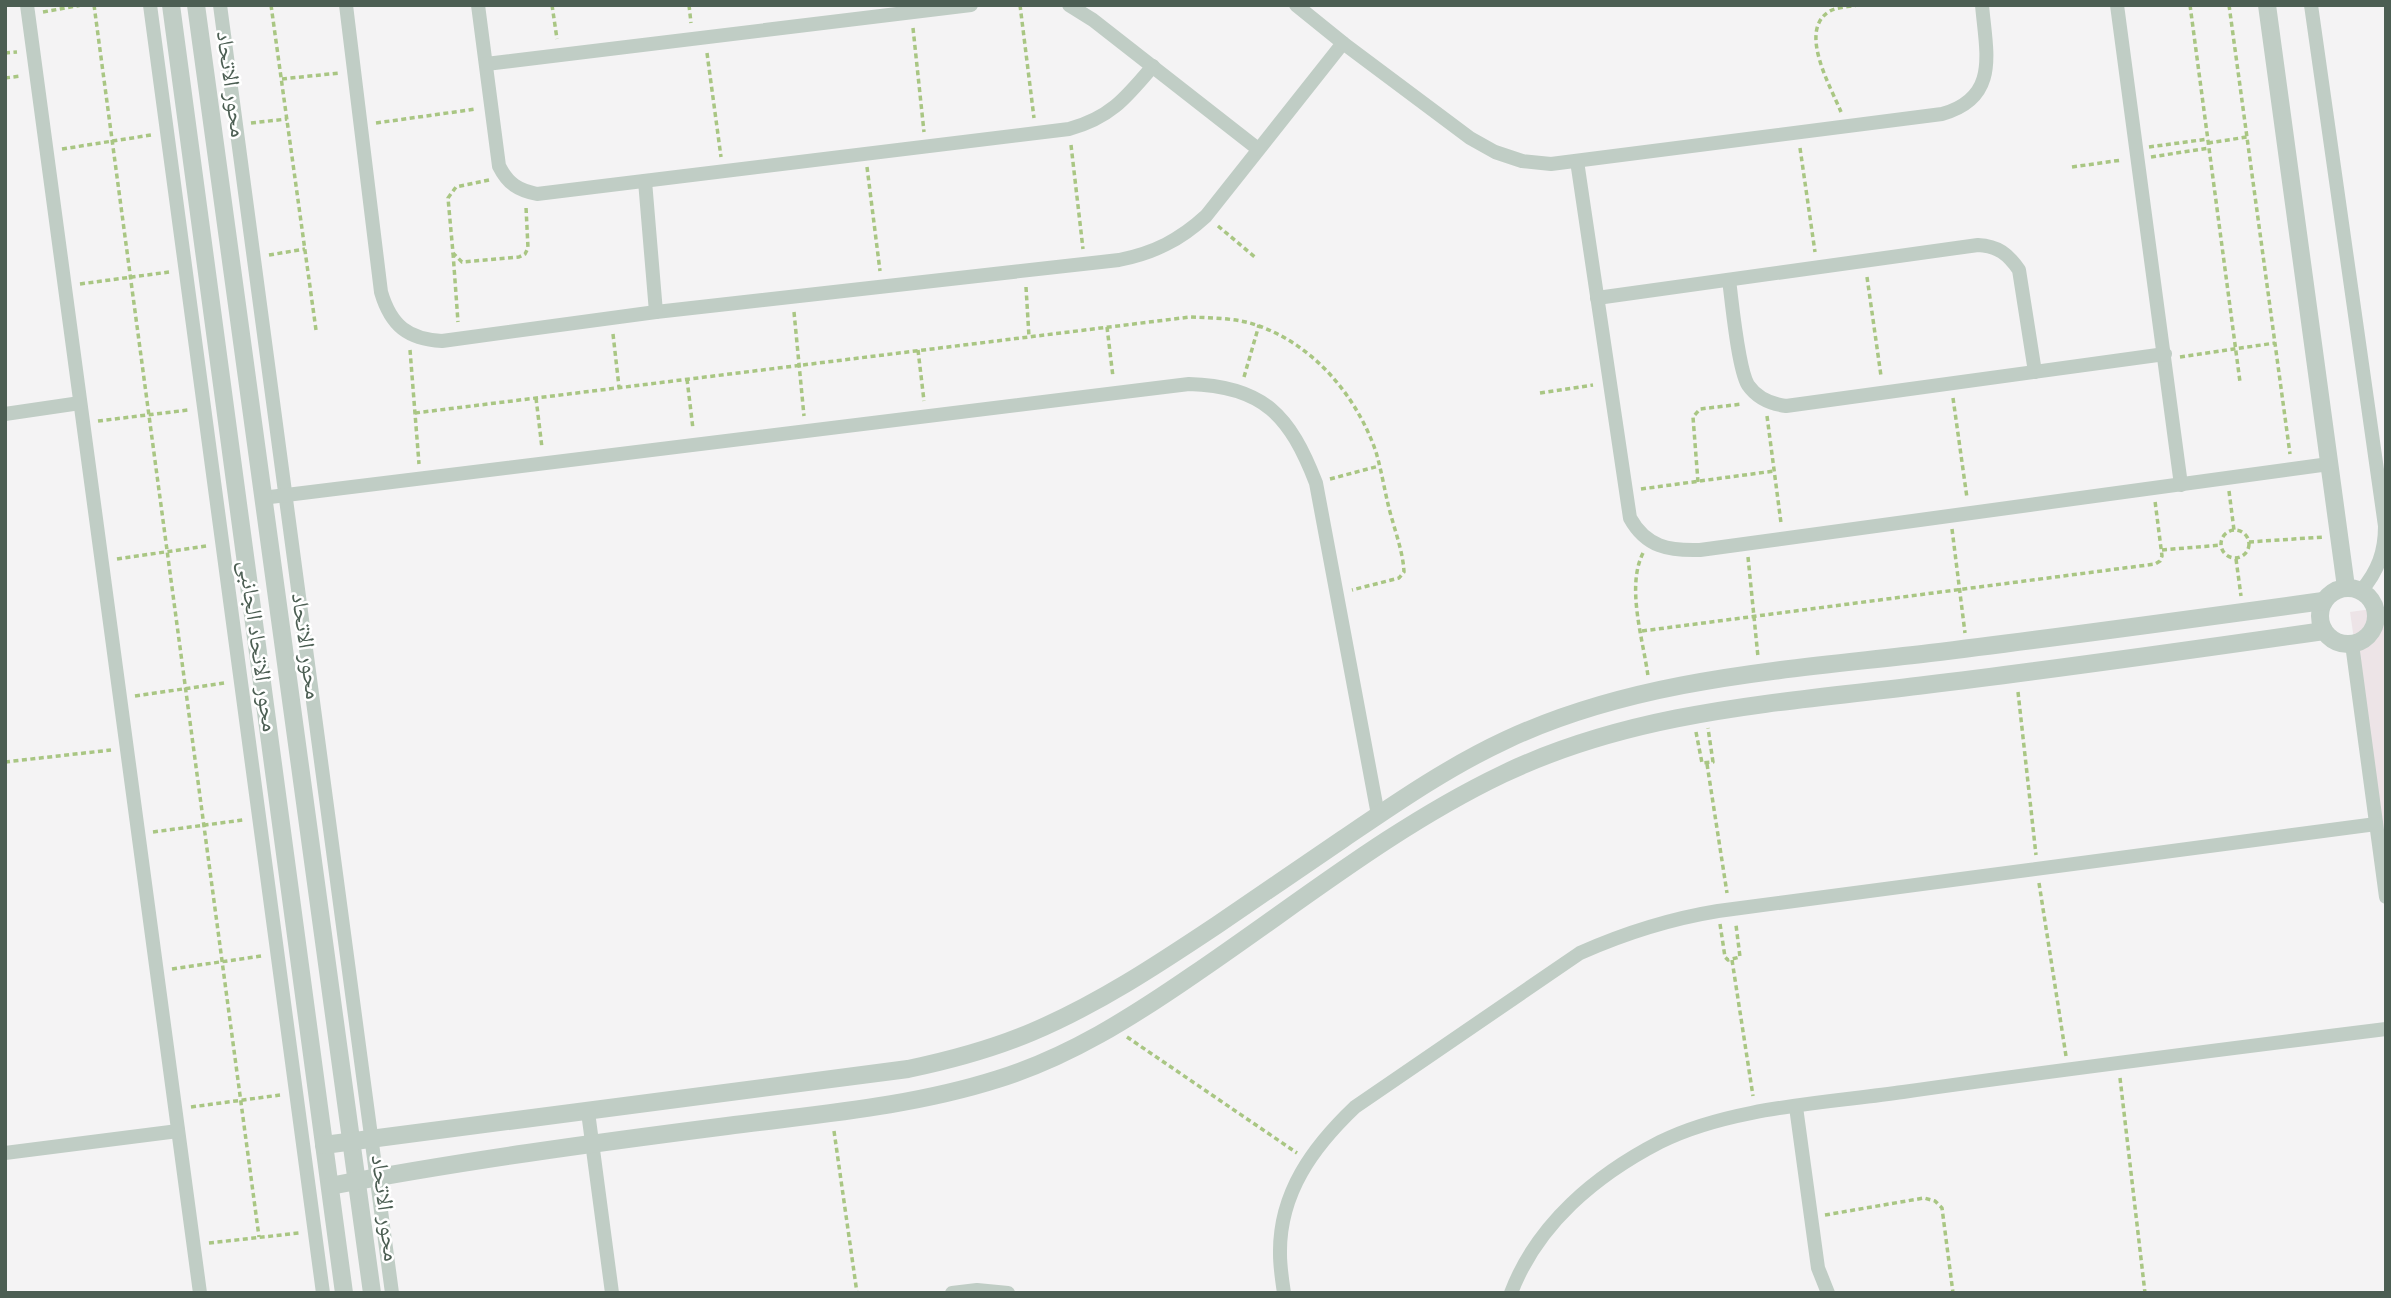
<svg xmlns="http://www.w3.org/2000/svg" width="2391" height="1298" viewBox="0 0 2391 1298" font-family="'Public Sans','Noto Naskh Arabic',sans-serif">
	<rect width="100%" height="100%" fill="#f4f3f4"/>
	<polygon fill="#ede4e7" points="2386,607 2386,860 2350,612"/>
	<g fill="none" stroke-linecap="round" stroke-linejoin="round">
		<g stroke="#a9c683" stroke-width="3.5" stroke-dasharray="5 3.5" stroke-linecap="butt">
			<polyline points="94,5 259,1237"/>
			<polyline points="271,5 316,330"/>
			<polyline points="552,5 557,39"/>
			<polyline points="689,5 691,23"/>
			<polyline points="1020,5 1034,118"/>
			<polyline points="2190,5 2240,382"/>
			<polyline points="2229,5 2290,454"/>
			<polyline points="43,12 82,5"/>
			<polyline points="913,28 924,132"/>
			<polyline points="5,53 17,52"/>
			<polyline points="707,53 721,157"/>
			<polyline points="5,78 21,76"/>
			<polyline points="282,79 339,73"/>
			<path d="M1841 112C1831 87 1797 30 1830 11 1837 7 1849 7 1857 5"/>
			<polyline points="251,123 287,119"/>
			<polyline points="376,123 476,109"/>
			<polyline points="2208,143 2247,137"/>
			<polyline points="1071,145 1083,249"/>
			<polyline points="2149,147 2208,139"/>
			<polyline points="1800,148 1815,252"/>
			<polyline points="62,149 151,135"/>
			<polyline points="2151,157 2209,148"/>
			<polyline points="867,167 880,271"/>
			<polyline points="2072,167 2122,160"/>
			<polyline points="489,180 456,187 448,198 453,253 462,262 519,257 525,254 528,248 526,207"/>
			<polyline points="1218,226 1256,258"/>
			<polyline points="453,253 458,322"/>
			<polyline points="269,255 305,249"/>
			<polyline points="1867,277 1881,376"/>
			<polyline points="80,284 169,272"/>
			<polyline points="1026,287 1029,337"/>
			<polyline points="794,312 804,416"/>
			<polyline points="1107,327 1113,377"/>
			<polyline points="613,334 619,387"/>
			<polyline points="410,350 419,464"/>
			<polyline points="918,350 924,401"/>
			<polyline points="2180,357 2275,343"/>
			<polyline points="1244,377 1259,325"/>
			<polyline points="687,379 693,429"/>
			<polyline points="1540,393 1593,385"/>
			<polyline points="536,398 542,448"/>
			<polyline points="1953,398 1967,498"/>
			<path d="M415 413 1190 317C1213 318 1238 318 1259 326 1315 346 1357 397 1376 452 1381 469 1384 487 1388 504 1393 526 1403 550 1404 572L1399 578 1352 590"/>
			<polyline points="1767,416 1781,523"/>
			<polyline points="98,421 188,410"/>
			<polyline points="1330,479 1379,466"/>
			<polyline points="1698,482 1693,417 1700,409 1742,404"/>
			<polyline points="1641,489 1774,471"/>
			<polyline points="2229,491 2234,530"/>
			<polyline points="1952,529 1965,633"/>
			<circle cx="2235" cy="544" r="14"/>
			<polyline points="2249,542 2324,537"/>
			<polyline points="2162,550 2221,545"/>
			<path d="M1643 553C1626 587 1643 639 1648 676"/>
			<polyline points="1748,557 1758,657"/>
			<polyline points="117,559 206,546"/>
			<polyline points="2236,559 2241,596"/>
			<polyline points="1642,631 2155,564 2160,561 2162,556 2155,501"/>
			<polyline points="2018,692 2036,855"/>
			<polyline points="135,696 224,683"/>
			<polyline points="1696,732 1702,763 1713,762 1708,728"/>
			<polyline points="5,762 111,750"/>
			<polyline points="1707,764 1727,893"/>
			<polyline points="153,832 243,820"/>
			<polyline points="2039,883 2066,1056"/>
			<polyline points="1720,924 1725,957 1728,960 1740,957 1736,925"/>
			<polyline points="1732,960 1753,1096"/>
			<polyline points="172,969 261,956"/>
			<polyline points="1127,1037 1297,1153"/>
			<polyline points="2120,1078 2145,1293"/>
			<polyline points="191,1107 280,1095"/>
			<polyline points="834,1131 857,1293"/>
			<polyline points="1825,1215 1924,1198 1935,1201 1942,1208 1953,1293"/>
			<polyline points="209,1243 299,1233"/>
		</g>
		<g stroke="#c0cdc5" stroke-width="14">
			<polyline points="27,5 200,1293"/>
			<polyline points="150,5 323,1293"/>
			<polyline points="220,5 392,1293"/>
			<path d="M346 5 381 292C391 326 408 339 442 341L656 312 1119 260C1154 253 1180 240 1206 216L1343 43"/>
			<path d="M478 5 499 166C508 184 518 190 537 194L1069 129C1110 118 1126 98 1153 66"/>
			<polyline points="1069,5 1093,20 1258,149"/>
			<path d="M1296 5 1343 43 1470 138 1495 152 1522 161 1551 164 1942 114C2000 98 1986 52 1982 5"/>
			<polyline points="2117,5 2181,485"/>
			<path d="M2311 5 2385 526C2385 552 2378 571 2361 591"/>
			<polyline points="486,64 971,5"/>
			<path d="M1577 161 1630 518C1646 547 1669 551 1700 550L2329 464"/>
			<polyline points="645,181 656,312"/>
			<path d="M1729 280C1732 302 1738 368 1748 385 1757 398 1771 404 1786 406L2165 354"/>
			<path d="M1597 298 1978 245C1998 246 2008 254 2019 270L2035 372"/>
			<polyline points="5,414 80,403"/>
			<path d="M262 498 1189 384C1264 386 1290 416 1316 483L1378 815"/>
			<polyline points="2352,644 2386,897"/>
			<polyline points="1796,1107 1818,1268 1828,1293"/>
			<polyline points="588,1112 612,1293"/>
			<polyline points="5,1153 178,1131"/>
			<polyline points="952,1293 977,1290 1008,1293"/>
			<path d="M1284 1293C1282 1280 1280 1267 1280 1254 1279 1193 1313 1147 1355 1107L1580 953C1625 933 1669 919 1718 911L2376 824"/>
			<path d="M1511 1293C1537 1224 1596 1175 1660 1142 1730 1107 1826 1103 1903 1092 2064 1069 2225 1049 2386 1029"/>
		</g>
		<g stroke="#c0cdc5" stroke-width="18">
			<polyline points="171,5 344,1293"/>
			<polyline points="196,5 372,1293"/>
			<polyline points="2267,5 2346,587"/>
			<circle cx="2348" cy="616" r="28"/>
			<path d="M324 1145 908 1069C951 1060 992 1049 1032 1032 1098 1004 1157 965 1217 925 1259 896 1301 868 1343 839 1396 803 1448 767 1506 740 1638 678 1787 670 1930 653 2061 637 2192 619 2323 601"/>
			<path d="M330 1186C461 1161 594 1143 727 1126 818 1114 910 1107 998 1079 1069 1057 1132 1017 1193 975 1295 906 1392 827 1503 774 1637 710 1781 703 1925 685 2058 669 2191 650 2324 631"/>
		</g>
	</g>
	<g text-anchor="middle" stroke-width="5" stroke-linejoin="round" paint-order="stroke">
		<g font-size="23" fill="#4c5e53" stroke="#fff">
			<text transform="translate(232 84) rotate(82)" y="8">محور الاتحاد</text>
			<text transform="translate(259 646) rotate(82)" y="8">محور الاتحاد الجانبى</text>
			<text transform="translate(307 646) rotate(82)" y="8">محور الاتحاد</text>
			<text transform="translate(386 1208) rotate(83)" y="8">محور الاتحاد</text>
		</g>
	</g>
	<rect width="2391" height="1298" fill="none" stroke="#4c5e53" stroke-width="14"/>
</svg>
